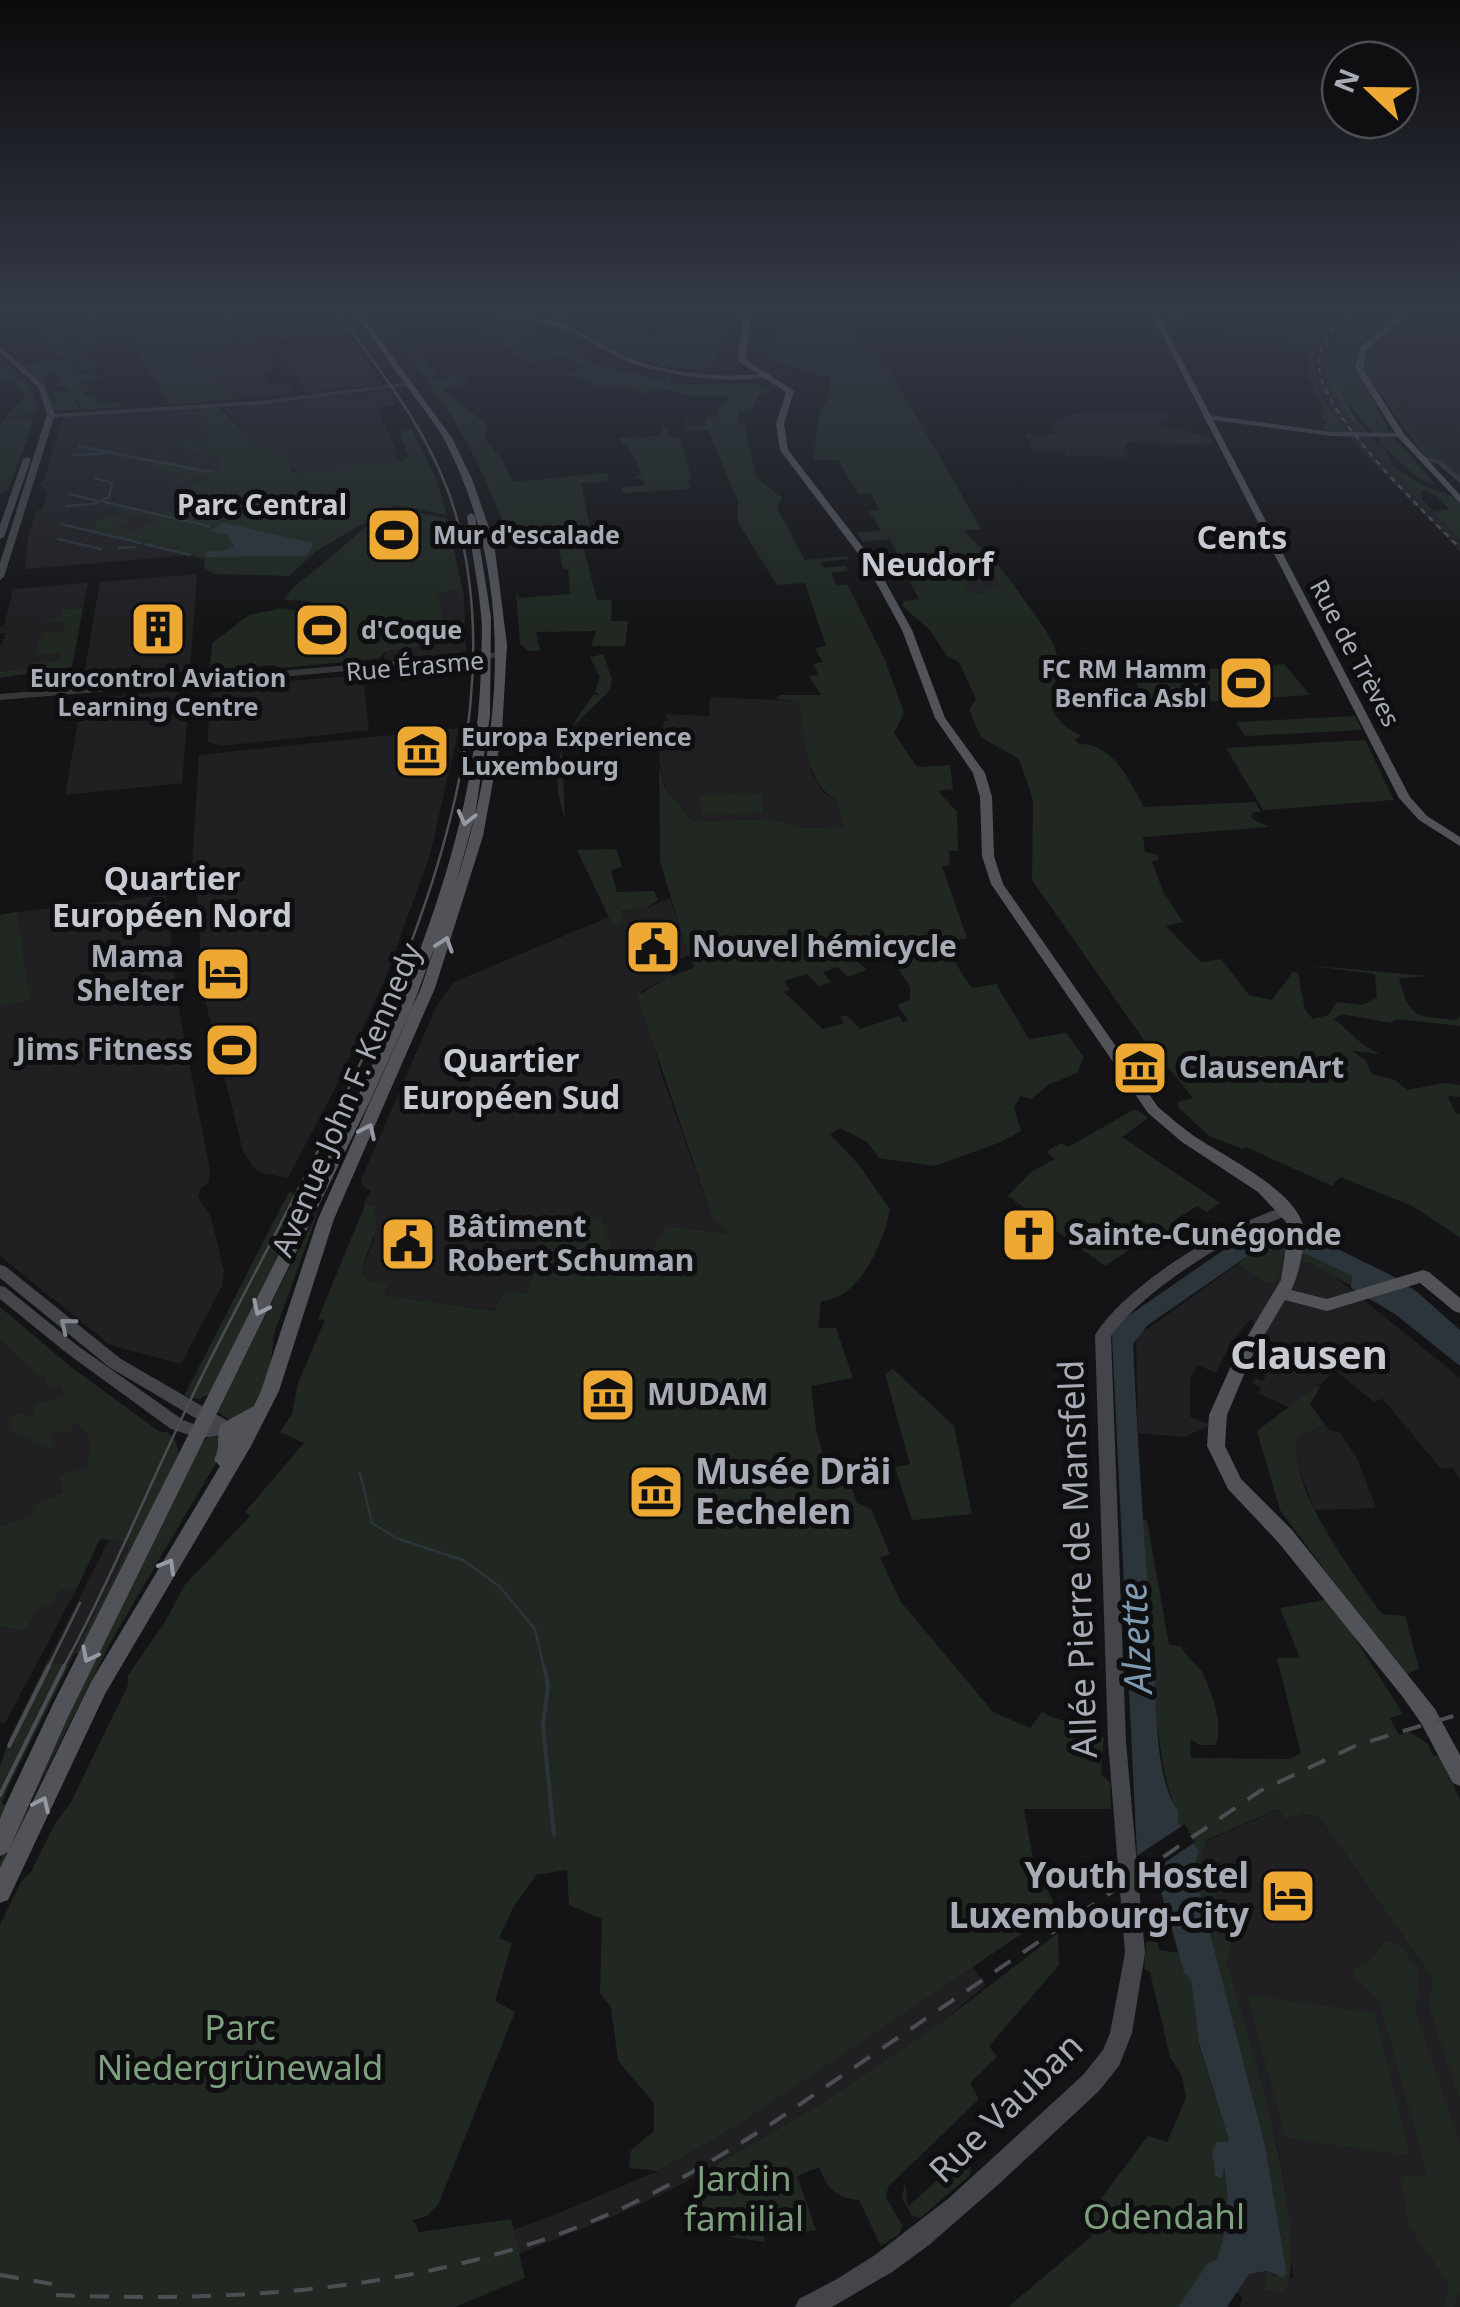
<svg xmlns="http://www.w3.org/2000/svg" width="1460" height="2307" viewBox="0 0 1460 2307" font-family="'Noto Sans',sans-serif">
	<rect width="100%" height="100%" fill="#141416"/>
	<g fill="#202023">
		<polygon points="209,305 326,305 346,333 274,340 221,313 259,306 222,310"/>
		<polygon points="1353,305 1384,305 1370,315 1355,313 1334,335 1326,355 1331,390 1357,426 1367,431 1390,464 1460,540 1460,552 1345,433 1317,385 1318,348 1332,323"/>
		<polygon points="1437,307 1460,310 1460,472 1418,438 1395,408 1407,408 1395,403 1372,375 1372,358 1383,341 1417,313"/>
		<polygon points="348,336 382,384 307,393 277,345"/>
		<polygon points="258,339 279,368 263,371 271,385 288,383 294,393 235,400 216,378 201,368 190,351"/>
		<polygon points="387,390 396,405 377,408 398,453 394,454 397,462 299,473 264,452 224,408"/>
		<polygon points="220,408 217,478 220,519 201,531 190,555 25,569 28,539 36,511 42,510 47,492 39,485 44,480 63,418"/>
		<polygon points="1130,410 1166,413 1171,421 1159,421 1160,426 1211,437 1214,444 1125,443 1128,457 1066,456 1064,450 1031,450 1026,434 1054,434 1051,423 1076,414 1129,414"/>
		<polygon points="986,561 1002,588 982,594 969,592 954,564"/>
		<polygon points="197,574 190,671 83,680 100,582"/>
		<polygon points="88,583 83,608 63,609 61,617 43,622 64,622 62,631 42,633 36,655 61,651 59,660 35,662 33,668 0,671 0,647 6,633 0,633 0,627 4,627 13,589"/>
		<polygon points="454,589 464,597 466,654 383,661 386,651 412,648 431,639 438,592"/>
		<polygon points="363,675 369,730 221,746 208,742 209,695 227,686"/>
		<polygon points="170,691 189,696 182,783 65,795 82,699"/>
		<polygon points="710,697 798,701 812,774 824,793 836,800 846,827 801,828 770,819 692,821 665,788 659,760 661,741 664,722 670,719 665,719 666,714 709,716"/>
		<polygon points="459,728 430,855 385,979 341,1077 288,1178 262,1173 253,1167 243,1151 203,992 197,895 191,879 199,755"/>
		<polygon points="166,895 178,1005 210,1170 209,1182 201,1188 198,1197 211,1217 224,1271 222,1286 181,1364 110,1345 0,1256 0,1006 13,1003 28,991 17,912"/>
		<polygon points="670,898 688,955 666,966 668,978 641,991 660,1070 712,1217 731,1233 666,1226 643,1265 618,1265 555,1214 527,1295 504,1292 496,1311 384,1295 388,1284 368,1280 362,1271 374,1240 373,1206 363,1205 371,1191 363,1186 361,1180 437,1005 454,982 609,917 613,926 623,924 621,912 646,908"/>
		<polygon points="1281,1257 1312,1264 1333,1275 1460,1378 1460,1480 1453,1468 1441,1469 1382,1398 1374,1402 1326,1363 1263,1338 1251,1319 1231,1342 1216,1373 1197,1365 1190,1378 1190,1417 1208,1424 1207,1427 1184,1437 1138,1433 1136,1337 1238,1264 1264,1282"/>
		<polygon points="0,1312 61,1364 109,1473 31,1516 0,1526"/>
		<polygon points="1276,1350 1319,1364 1334,1373 1290,1408 1258,1393 1261,1388 1252,1383 1256,1378 1262,1381 1266,1376 1261,1372"/>
		<polygon points="1325,1425 1330,1431 1339,1432 1357,1458 1376,1508 1315,1510 1294,1458 1295,1446 1299,1436"/>
		<polygon points="109,1540 131,1542 69,1665 47,1662"/>
		<polygon points="77,1588 5,1723 0,1723 0,1627 26,1631 39,1606 60,1589"/>
		<polygon points="1279,1809 1320,1818 1432,1977 1429,2008 1460,2101 1460,2307 1239,2307 1243,2298 1236,2291 1249,2274 1267,2271 1267,2290 1293,2277 1285,2188 1278,2149 1227,1964 1232,1945 1215,1889 1220,1864 1203,1887 1197,1872 1207,1841"/>
		<polygon points="972,1966 986,1985 942,2022 814,2108 669,2191 612,2217 497,2262 100,2307 505,2233 549,2217 658,2171 735,2127"/>
	</g>
	<g fill="#202821" fill-rule="evenodd">
		<polygon points="26,305 43,305 54,322 58,321 47,305 56,305 64,321 68,320 59,305 76,305 88,323 68,327 62,320 62,328 41,330"/>
		<polygon points="84,305 200,305 258,339 191,351 201,368 222,366 226,371 216,378 235,400 165,405 169,401 122,330 104,333 101,324"/>
		<path d="M378 305H474L454 312 463 315 458 319 507 331 531 324 542 326 519 337 527 343 562 336 572 342 555 346V349L579 350 575 352C603 372 620 370 651 376L647 379 657 382 668 376 672 378 669 383C703 388 737 377 770 389L759 395 752 411 740 410 737 421 744 424 756 477 782 498 777 508 805 560 847 556 848 559 821 562 824 568 846 566 848 571 831 573 836 585H848L885 660 904 713 894 733 917 767 950 765 953 789 938 791 957 812 958 851H949L950 865 942 866 967 938 942 943 972 988 996 984 1029 1039 1066 1033 1084 1057 1077 1073 1048 1085 1032 1099 1020 1096 1014 1108 1021 1131 1001 1142 935 1166 879 1158 867 1142 840 1128 830 1134 859 1165 890 1209C884 1242 859 1300 821 1301L818 1328H836L853 1378 811 1386 816 1429 830 1480 848 1478 857 1503 871 1509 890 1554 880 1558 901 1602 993 1712 1030 1728 1042 1712C1063 1724 1086 1723 1104 1738L1101 1774 1110 1782 1111 1809H1024L1033 1859 1057 1910 735 2127 658 2171 629 2168 631 2150 654 2131V2103L618 2061 611 2007 600 1993 602 1919 569 1905 567 1870 536 1875 513 1908 499 1938 512 1943 495 2001 515 2012 438 2205 427 2216 413 2220 419 2232 511 2219 525 2278 455 2307H0V1925L21 1882 31 1872 54 1825 71 1802 128 1685V1675L165 1622 184 1586 250 1516 245 1512 304 1443 280 1432 292 1414 298 1383 325 1320 318 1319 365 1205 373 1206C383 1231 366 1248 362 1272L368 1280 388 1284 384 1295 495 1311 504 1291 527 1294 555 1214 601 1219 618 1265H643L666 1226 729 1233 712 1217 637 996 667 978 666 967 673 963 671 977 695 967 688 955 660 861 659 766 665 788 692 821 770 819 801 828 845 827 836 800C804 781 805 735 798 701L776 699 779 695H821L809 676 819 675 813 664 823 662 815 648 826 646 805 583 777 585 738 522V501L708 430 678 429 687 427 684 415 690 427 706 426 705 418 717 417V411L732 396H689L660 388 644 394 624 384 608 389 565 374 584 367 571 360 562 361 574 355C566 356 560 355 551 355 544 356 537 362 529 362 522 362 485 330 467 323 444 314 420 328 400 317L413 320 427 314 407 305ZM886 950 910 987V1000L898 1005 908 1021 903 1022 899 1016 860 1029 847 1015 840 1017 844 1023 823 1029 784 992 790 990 784 981 807 974 818 986 831 982 823 972 838 967 848 977 867 970 855 959Z"/>
		<path d="M543 305C569 305 599 319 620 315L647 337 675 333 677 323 699 326 701 312 682 305H708L721 311 724 321 715 364C689 381 620 353 595 340L602 338 587 329 592 327 536 307Z"/>
		<path d="M765 305H830L844 327 889 369 982 530H964L978 546 997 554 992 557C1005 574 1050 632 1055 648 1066 686 1029 710 1082 736L1075 739 1079 744C1114 743 1129 781 1144 807L1255 802 1261 811 1252 813 1251 818 1269 827 1143 837 1145 852 1158 855 1159 859 1152 862 1163 891 1183 922 1166 926 1201 962 1221 959 1249 995 1272 1000 1293 972 1298 973 1305 1010 1313 1019 1328 1015 1337 1002 1362 1005 1377 998 1375 974 1304 965 1429 976 1399 978C1409 1019 1417 1016 1456 1020L1460 1016V1026L1397 1019 1391 1023 1342 1014 1334 1019C1352 1033 1356 1042 1380 1054L1352 1051 1365 1060 1372 1074 1395 1080 1407 1090 1444 1083 1460 1085V1097L1448 1096 1455 1113 1460 1114V1238L1412 1206 1340 1177 1332 1186 1246 1147 1243 1149 1209 1136 1179 1108 1178 1102 1193 1098 1159 1056H1155L1032 880 1033 800 1019 759 981 737 969 710 976 699 959 662 947 656 930 630 902 606 904 601 919 599 907 575H900L896 566 902 565 890 539 863 542 856 533 881 530 868 511 879 510 872 494H858L838 460H813L820 411 828 399 830 378 769 359 770 352H751L768 343 753 341 774 339 777 330 771 308ZM986 561 1001 588 984 589 982 594 969 592 954 564Z"/>
		<path d="M1155 305H1250L1329 316 1321 325 1326 328 1333 316 1353 305C1322 329 1304 364 1324 401 1331 412 1342 423 1347 433L1325 431 1322 425 1327 424 1321 414 1326 413 1307 375 1309 354 1280 352 1282 338 1266 336 1275 331 1262 329 1263 335 1238 331 1232 335 1224 333V321L1184 320Z"/>
		<path d="M1380 305H1405V309L1358 349 1355 369 1387 426 1388 432 1381 434 1396 440 1436 485C1406 480 1370 426 1349 405L1350 414 1367 431C1338 417 1321 382 1328 349L1329 353 1338 335 1357 324 1349 321 1338 330 1355 313 1370 315Z"/>
		<path d="M1416 305H1460V310C1450 308 1437 305 1427 308 1402 315 1368 349 1372 375L1395 403 1410 408H1396L1418 438 1460 472V476L1444 462 1425 456 1363 370V357L1372 344 1413 312Z"/>
		<polygon points="92,328 106,350 57,356 56,350 65,348 53,349 44,335 65,331 70,343 74,339 70,331"/>
		<path d="M394 328 438 375 430 377 432 380 458 375 470 383 443 389 487 425 484 438 501 458 513 482 607 473 609 481 581 483 592 537 582 541 597 600H612L611 621H628L625 646H591L596 631 536 632 540 651H529L520 644 516 592 520 598 570 594 568 569H563L558 546 549 540 510 543C479 451 447 404 387 329Z"/>
		<polygon points="90,355 91,359 56,364 69,366 71,364 93,361 97,369 79,370 77,363 74,366 76,369 67,372 80,374 99,370 96,375 104,378 77,383 87,385 90,391 82,392 84,396 94,395 98,402 86,406 120,402 123,407 82,410 64,377 80,410 58,410 53,391 69,392 65,385 50,387 62,382 54,373 40,377 49,380 45,383 57,410 53,410 45,389 21,365"/>
		<polygon points="0,360 30,387 39,412 7,418 34,419 9,488 0,494 0,424 26,394 11,381 0,381"/>
		<polygon points="219,407 264,452 283,450 291,471 299,473 405,460 408,456 399,432 412,429 437,481 447,515 396,505 316,551 289,576 214,574 204,568 205,559 145,544 147,541 143,543 93,531 95,522 110,515 130,520 118,526 132,532 159,519 115,512 124,508 211,525 159,512 187,507 194,494 186,489 209,476 198,475 173,485 169,485 185,475 148,468 160,462 218,470 218,451 197,466 166,460 190,463 208,453 174,446 157,455 164,459 147,457 181,439 209,443 207,424 195,420 196,411"/>
		<polygon points="661,423 668,431 666,435 680,439 692,480 688,480 690,489 623,493 622,487 645,485 642,479 634,478 641,474 635,458 619,438 658,436 663,428"/>
		<polygon points="1377,444 1382,444 1393,466 1423,485 1460,499 1460,540 1434,512 1449,509 1437,496 1422,490 1421,498 1377,450 1382,449"/>
		<path d="M391 509 447 518 464 597 454 590 438 593 445 632 413 648 386 651 378 659 281 668 274 665 217 670 216 663 210 668 212 643 249 615 283 608 307 613 310 601 284 600C293 585 306 577 320 566 342 549 364 525 391 509Z"/>
		<polygon points="83,608 72,667 0,678 0,671 33,668 35,662 59,660 60,652 35,656 42,632 62,631 64,623 39,621 60,617 62,609"/>
		<path d="M603 654 612 679 610 690 574 726 562 747 565 819C547 764 562 739 593 695L599 694 595 692 600 677 590 657Z"/>
		<polygon points="1284,664 1310,695 1207,702 1183,671"/>
		<polygon points="1177,671 1190,694 1178,695 1179,699 1145,700 1130,672"/>
		<polygon points="1355,716 1362,730 1245,736 1236,722"/>
		<polygon points="1365,740 1394,800 1263,810 1226,748"/>
		<polygon points="761,793 763,813 701,815 700,795"/>
		<polygon points="616,849 622,866 611,871 617,892 654,891 658,900 646,908 622,911 623,924 613,926 577,850"/>
		<polygon points="17,912 30,1000 0,1006 0,915"/>
		<polygon points="1135,1109 1148,1118 1122,1137 1220,1203 1207,1212 1197,1206 1175,1220 1184,1227 1172,1235 1188,1247 1183,1250 1157,1231 1105,1266 1008,1196 1031,1172 1055,1159 1046,1152 1061,1143 1068,1147"/>
		<polygon points="289,1192 307,1199 210,1394 199,1399 184,1396"/>
		<polygon points="320,1207 274,1334 270,1372 258,1402 247,1416 233,1422 217,1412"/>
		<polygon points="1278,1249 1308,1255 1352,1276 1353,1287 1312,1264 1282,1257 1283,1262 1274,1283 1264,1282 1238,1264 1252,1252"/>
		<polygon points="0,1307 71,1367 160,1432 167,1432 175,1440 179,1454 80,1654 75,1653 131,1542 100,1539 77,1588 60,1590 51,1607 39,1606 26,1631 0,1627 0,1526 31,1516 36,1504 63,1493 60,1479 66,1471 87,1471 91,1441 86,1431 74,1422 70,1432 50,1432 54,1444 49,1448 13,1432 7,1419 18,1413 34,1417 34,1404 65,1396 60,1385 47,1386 46,1375 40,1376 0,1340"/>
		<polygon points="893,1369 954,1426 972,1514 912,1520 895,1467 910,1464 885,1374"/>
		<path d="M1321 1386 1310 1404 1325 1425 1299 1436C1281 1478 1357 1579 1382 1614L1405 1616 1419 1668 1404 1676 1280 1510 1257 1431 1315 1387Z"/>
		<polygon points="209,1436 219,1437 220,1456 110,1643 30,1803 19,1838 0,1876 0,1861 16,1822 201,1443"/>
		<path d="M1142 1520H1147L1169 1645 1181 1646C1185 1656 1195 1662 1202 1672 1211 1689 1225 1729 1215 1745H1200L1190 1739 1191 1758 1290 1759 1301 1753 1277 1658H1300L1280 1608 1330 1599 1403 1714 1390 1718 1399 1735 1410 1732 1428 1744 1433 1756H1441L1460 1800V2101L1429 2008 1432 1977 1320 1818 1301 1813 1286 1819 1278 1809 1207 1840 1197 1872 1191 1873V1845L1178 1821V1810C1153 1780 1146 1571 1142 1520Z"/>
		<polygon points="47,1662 69,1665 8,1787 2,1804 8,1805 0,1825 0,1766 11,1735"/>
		<path d="M1220 1863 1224 1868 1215 1890 1232 1945 1227 1964C1245 2026 1314 2242 1284 2292L1266 2290 1267 2271 1275 2276 1287 2274 1265 2145 1198 1886 1203 1887Z"/>
		<path d="M1155 1931 1159 1950 1180 1953 1191 1980 1199 2044 1229 2142 1212 2152 1215 2176 1223 2163C1228 2195 1234 2225 1218 2257 1211 2272 1189 2289 1178 2307H1008L1092 2236 1085 2220 1148 2136 1167 2142 1186 2098 1182 2076 1170 2057 1150 1972 1144 1969 1146 1944Z"/>
		<path d="M1058 1933 1059 1965 989 2046 997 2057 970 2083 979 2099 888 2187 886 2198 903 2226 899 2234 881 2246 859 2200C836 2198 827 2188 819 2167L797 2176 816 2230 794 2234 792 2224 763 2229 765 2242 730 2237 731 2230 694 2200 715 2165 814 2108 942 2022Z"/>
		<polygon points="1385,1941 1401,1946 1419,1972 1416,2014 1460,2145 1460,2293 1453,2307 1444,2307 1449,2284 1408,2224 1401,2177 1428,2176 1379,2000 1353,1976 1354,1968 1371,1961"/>
		<polygon points="1248,1995 1375,2013 1410,2156 1285,2138"/>
		<polygon points="953,2149 971,2167 970,2175 920,2218 912,2216 902,2198 905,2182 908,2207 950,2168 948,2150"/>
	</g>
	<g fill="#2c353b">
		<polygon points="224,523 314,543 306,556 206,557 206,552 226,550 234,545 227,535 209,531"/>
		<path d="M1274 1232 1321 1241 1389 1274 1416 1291 1460 1330V1366L1395 1314 1351 1288 1352 1276 1308 1255 1278 1249 1252 1253 1148 1325 1133 1344C1138 1449 1145 1554 1153 1659 1157 1698 1154 1780 1178 1810V1821L1199 1852 1191 1873 1198 1886 1265 2145 1287 2274 1283 2278 1267 2271 1249 2274 1227 2307H1178L1207 2264 1217 2259C1229 2221 1230 2206 1224 2167L1222 2178 1215 2176 1212 2152 1217 2142 1229 2141 1199 2043 1191 1980 1184 1972 1152 1861 1137 1856 1112 1335 1121 1321 1235 1242 1246 1235Z"/>
	</g>
	<polygon fill="#141416" points="1185,1824 1195,1842 1150,1873 1148,1865 1132,1859"/>
	<g fill="none" stroke-linecap="round" stroke-linejoin="round">
		<g stroke="#2c353b" stroke-width="2.5">
			<polyline points="1333,385 1354,420"/>
			<polyline points="79,446 158,462"/>
			<polyline points="74,455 107,453"/>
			<polyline points="160,462 210,472"/>
			<polyline points="69,494 209,526"/>
			<polyline points="66,506 93,504 109,497 112,483 95,478"/>
			<polyline points="61,524 141,543"/>
			<polyline points="58,539 101,549"/>
			<polyline points="145,544 190,555"/>
			<polyline points="119,548 136,547"/>
			<polyline points="360,1473 372,1523 396,1538 463,1560 500,1587 535,1629 544,1668"/>
		</g>
		<polyline stroke="#2c353b" stroke-width="4" points="544,1666 548,1685 543,1726 554,1835"/>
		<g fill="#35363a" fill-rule="evenodd">
			<polygon points="412,382 414,385 257,405 51,418 48,416 51,414 257,401"/>
			<polygon points="1421,456 1442,461 1460,477 1460,483 1438,464 1419,459 1418,458"/>
			<path d="M502 652 505 653V657L223 682V685C205 689 189 694 172 687L176 684 197 686 218 681 198 679 171 686 0 700V694L171 680 198 673 223 676Z"/>
		</g>
		<g fill="#43454a" fill-rule="evenodd">
			<path d="M481 305H488C513 315 539 317 564 325 587 333 606 348 628 357 669 375 724 378 768 373L771 375C739 387 658 374 626 361 604 352 585 337 563 329 536 319 506 319 481 305Z"/>
			<polygon points="1419,305 1441,305 1452,307 1449,309"/>
			<polygon points="0,346 43,385 55,414 4,577 0,580 0,563 47,414 38,387 0,352"/>
			<polygon points="1208,415 1332,432 1401,433 1405,435 1401,437 1332,436 1205,419 1204,417"/>
			<polygon points="27,457 31,459 4,537 0,539 0,525 23,459"/>
			<path d="M1287 1206 1292 1208 1294 1211 1292 1214C1236 1232 1145 1288 1111 1336L1126 1742 1145 1953 1132 2033 1119 2066 1099 2091 1000 2183 929 2245 892 2272 832 2307H795L799 2299 837 2279 875 2255 949 2198 1083 2075 1103 2050 1110 2033 1125 1953 1108 1742 1095 1335C1128 1282 1228 1224 1287 1206Z"/>
			<polygon points="0,1265 5,1266 121,1359 233,1424 235,1429 233,1434 199,1438 171,1429 68,1354 0,1299 0,1286 5,1287 78,1346 183,1420 199,1426 207,1425 109,1367 0,1278"/>
		</g>
		<g fill="#515359" fill-rule="evenodd">
			<path d="M349 305H355L452 438 472 479 494 542 507 645 502 732 483 836 435 988 334 1219 279 1391 251 1446 105 1694 8 1900 0 1903V1868L8 1852 0 1856V1819L6 1804 53 1704 356 1101C419 963 477 821 481 667 481 649 483 631 481 614 478 581 471 548 467 516L471 513 475 516 491 617 490 716 475 815 456 883C502 741 517 580 446 443 437 425 423 409 411 392 390 363 369 334 349 305ZM436 943 421 988 318 1219 261 1391 254 1406 221 1424C215 1435 222 1444 214 1460L220 1466 91 1682 8 1852 68 1717 370 1101 412 1008Z"/>
			<path d="M729 305H736L750 317 746 360 794 391 784 424 788 450 875 563 912 630 945 718 985 773 992 797 994 856 1003 884 1158 1107C1170 1117 1181 1127 1194 1136 1224 1156 1290 1188 1302 1222 1307 1237 1299 1277 1291 1290L1327 1299 1423 1270 1429 1272 1460 1298V1313L1454 1311 1420 1283 1327 1311 1285 1300 1251 1358 1227 1415 1225 1446 1241 1479 1292 1530 1435 1709 1460 1755V1786L1453 1783 1421 1723 1402 1696 1278 1542 1228 1489 1207 1446 1209 1415 1235 1357 1281 1280 1288 1233 1286 1222 1258 1192 1182 1142 1148 1113 991 884 982 856 980 797 973 773 935 718 902 630 866 564 780 450 776 424 786 392 738 361 743 318Z"/>
			<polygon points="1147,305 1153,305 1410,797 1427,816 1460,837 1460,846 1419,820 1399,798"/>
			<polygon points="1408,305 1414,305 1407,315 1366,350 1363,369 1404,434 1460,495 1460,503 1398,437 1355,369 1360,347 1403,313"/>
		</g>
		<g stroke="#4c4e53" stroke-width="2.5">
			<polyline points="48,1668 80,1603"/>
			<path d="M63 1668C117 1568 158 1463 209 1362 330 1122 532 797 457 519 435 438 381 371 332 305"/>
		</g>
		<g stroke="#4c4e53" stroke-width="4">
			<polyline points="9,1746 49,1666"/>
			<polyline points="0,1795 64,1666"/>
		</g>
		<path stroke="#4c4e53" stroke-width="2.5" stroke-dasharray="6 5" stroke-linecap="butt" d="M1358 305C1339 322 1317 339 1319 368 1323 415 1425 513 1460 548"/>
		<g stroke="#4c4e53" stroke-width="4" stroke-dasharray="19 15" stroke-linecap="butt">
			<polyline points="0,2275 52,2284"/>
			<path d="M56 2295C251 2303 450 2289 629 2205 680 2181 727 2152 774 2122L1260 1791 1357 1745 1460 1714"/>
		</g>
	</g>
	<defs><path id="oneway-chevron" d="M-2-3.5L2.5 0L-2 3.5" fill="none" stroke-width="1.6" stroke-linecap="round" stroke-linejoin="round" transform="scale(2.5)"/></defs>
	<g stroke="#9599a3">
		<use href="#oneway-chevron" transform="translate(466 818) rotate(104)"/>
		<use href="#oneway-chevron" transform="translate(445 944) rotate(-71)"/>
		<use href="#oneway-chevron" transform="translate(368 1131) rotate(-65)"/>
		<use href="#oneway-chevron" transform="translate(260 1308) rotate(116)"/>
		<use href="#oneway-chevron" transform="translate(168 1566) rotate(-60)"/>
		<use href="#oneway-chevron" transform="translate(89 1655) rotate(117)"/>
		<use href="#oneway-chevron" transform="translate(42 1804) rotate(-65)"/>
	</g>
	<use stroke="#838790" href="#oneway-chevron" transform="translate(67 1325) rotate(-141)"/>
	<linearGradient id="sky" x2="0" y2="1"><stop stop-color="#0b0b0c"/><stop offset="0.49" stop-color="#343a47"/><stop offset="1" stop-color="#343a47" stop-opacity="0"/></linearGradient>
	<rect width="1460" height="628" fill="url(#sky)"/>
	<defs>
		<g id="stadium-square" transform="scale(2.875)"><rect x="-9" y="-9" width="18" height="18" rx="4" fill="#eea934" stroke="#0f0f11"/><path d="M0-5a6.5 5 0 1 0 0 10a6.5 5 0 1 0 0-10ZM-3.5-1.8h7v3.6h-7Z" fill="#111"/></g>
		<g id="building-square" transform="scale(2.875)"><rect x="-9" y="-9" width="18" height="18" rx="4" fill="#eea934" stroke="#0f0f11"/><path d="M-4-6H4V6H1V3H-1V6H-4ZM-2.5-4.3h1.7v1.8h-1.7ZM.8-4.3h1.7v1.8H.8ZM-2.5-1h1.7V.8h-1.7ZM.8-1h1.7V.8H.8Z" fill="#111"/></g>
		<g id="museum-square" transform="scale(2.875)"><rect x="-9" y="-9" width="18" height="18" rx="4" fill="#eea934" stroke="#0f0f11"/><path d="M0-6L6-3V-2H-6V-3ZM-5-1h2V3h-2ZM-1-1h2V3h-2ZM3-1h2V3H3ZM-6 4H6V6H-6Z" fill="#111"/></g>
		<g id="civic-square" transform="scale(2.875)"><rect x="-9" y="-9" width="18" height="18" rx="4" fill="#eea934" stroke="#0f0f11"/><path d="M-.6-6.5H3V-4.5H.6V-3L4-1V1h2V6H-6V1h2V-1L-.6-3ZM-1.2 2.5V6h2.4V2.5Z" fill="#111"/></g>
		<g id="hotel-square" transform="scale(2.875)"><rect x="-9" y="-9" width="18" height="18" rx="4" fill="#eea934" stroke="#0f0f11"/><path d="M-6-4.5h1.5V1H6V5H4.5V3h-9V5H-6ZM-4 0a1.8 1.8 0 1 1 3.6 0ZM.5 0V-2.5h3Q6-2.5 6 0Z" fill="#111"/></g>
		<g id="church-square" transform="scale(2.875)"><rect x="-9" y="-9" width="18" height="18" rx="4" fill="#eea934" stroke="#0f0f11"/><path d="M-1.2-6h2.4v3.5h3.3v2.4h-3.3V6h-2.4V-.1h-3.3v-2.4h3.3Z" fill="#111"/></g>
	</defs>
	<g fill-rule="evenodd">
		<use href="#stadium-square" x="394" y="535"/>
		<use href="#building-square" x="158" y="629"/>
		<use href="#stadium-square" x="322" y="630"/>
		<use href="#stadium-square" x="1246" y="683"/>
		<use href="#museum-square" x="422" y="751"/>
		<use href="#civic-square" x="653" y="947"/>
		<use href="#hotel-square" x="223" y="974"/>
		<use href="#stadium-square" x="232" y="1050"/>
		<use href="#museum-square" x="1140" y="1068"/>
		<use href="#church-square" x="1029" y="1235"/>
		<use href="#civic-square" x="408" y="1244"/>
		<use href="#museum-square" x="608" y="1395"/>
		<use href="#museum-square" x="656" y="1492"/>
		<use href="#hotel-square" x="1288" y="1896"/>
	</g>
	<g text-anchor="middle" stroke-width="10" stroke-linejoin="round" paint-order="stroke">
		<g font-size="25" font-weight="bold" fill="#a6abb6" stroke="#0f0f11" text-anchor="start">
			<text x="433" y="544">Mur d'escalade</text>
			<text x="361" y="639">d'Coque</text>
			<text x="1207" y="678" text-anchor="end">FC RM Hamm<tspan x="1207" dy="29">Benfica Asbl</tspan></text>
			<text x="158" y="687" text-anchor="middle">Eurocontrol Aviation<tspan x="158" dy="29">Learning Centre</tspan></text>
			<text x="461" y="746">Europa Experience<tspan x="461" dy="29">Luxembourg</tspan></text>
		</g>
		<g font-size="25" fill="#a6abb6" stroke="#0f0f11">
			<text transform="translate(1355 653) rotate(62)" y="9">Rue de Trèves</text>
			<text transform="translate(415 666) rotate(-5)" y="9">Rue Érasme</text>
		</g>
		<g font-size="28" font-weight="bold" fill="#c7cad2" stroke="#0f0f11">
			<text x="262" y="515">Parc Central</text>
		</g>
		<g font-size="30" font-weight="bold" fill="#a6abb6" stroke="#0f0f11" text-anchor="start">
			<text x="692" y="957">Nouvel hémicycle</text>
			<text x="184" y="967" text-anchor="end">Mama<tspan x="184" dy="34">Shelter</tspan></text>
			<text x="193" y="1060" text-anchor="end">Jims Fitness</text>
			<text x="1179" y="1078">ClausenArt</text>
			<text x="447" y="1237">Bâtiment<tspan x="447" dy="34">Robert Schuman</tspan></text>
			<text x="1068" y="1245">Sainte-Cunégonde</text>
			<text x="647" y="1405">MUDAM</text>
		</g>
		<g font-size="30" fill="#a6abb6" stroke="#0f0f11">
			<text transform="translate(347 1100) rotate(-67)" y="10">Avenue John F. Kennedy</text>
		</g>
		<g font-size="32" font-weight="bold" fill="#c7cad2" stroke="#0f0f11">
			<text x="1242" y="549">Cents</text>
			<text x="927" y="576">Neudorf</text>
		</g>
		<g font-size="32" font-weight="bold" fill="#c7cad2" stroke="#0f0f11">
			<text x="172" y="890">Quartier<tspan x="172" dy="37">Européen Nord</tspan></text>
			<text x="511" y="1072">Quartier<tspan x="511" dy="37">Européen Sud</tspan></text>
		</g>
		<g font-size="35" font-weight="bold" fill="#a6abb6" stroke="#0f0f11" text-anchor="start">
			<text x="695" y="1484">Musée Dräi<tspan x="695" dy="40">Eechelen</tspan></text>
			<text x="1249" y="1888" text-anchor="end">Youth Hostel<tspan x="1249" dy="40">Luxembourg-City</tspan></text>
		</g>
		<g font-size="35" fill="#a6abb6" stroke="#0f0f11">
			<text transform="translate(1078 1559) rotate(-92)" y="12">Allée Pierre de Mansfeld</text>
			<text transform="translate(1006 2108) rotate(-44)" y="12">Rue Vauban</text>
		</g>
		<g font-size="35" fill="#7da07e" stroke="#0f0f11">
			<text x="240" y="2040">Parc<tspan x="240" dy="40">Niedergrünewald</tspan></text>
			<text x="744" y="2191">Jardin<tspan x="744" dy="40">familial</tspan></text>
			<text x="1164" y="2229">Odendahl</text>
		</g>
		<g font-size="38" font-style="italic" fill="#7d9ab0" stroke="#0f0f11">
			<text transform="translate(1136 1638) rotate(-93)" y="13">Alzette</text>
		</g>
		<g font-size="40" font-weight="bold" fill="#c7cad2" stroke="#0f0f11">
			<text x="1309" y="1369">Clausen</text>
		</g>
	</g>
	<g transform="translate(1370 90) rotate(292)"><circle r="48" fill="#0f0f11" stroke="#4b4d53" stroke-width="2.5"/>
	<path d="M0-8L18 38L0 25L-18 38Z" fill="#eea934"/>
	<text y="-15" font-size="28" font-weight="bold" text-anchor="middle" fill="#a6abb6">N</text>
	</g>
</svg>
